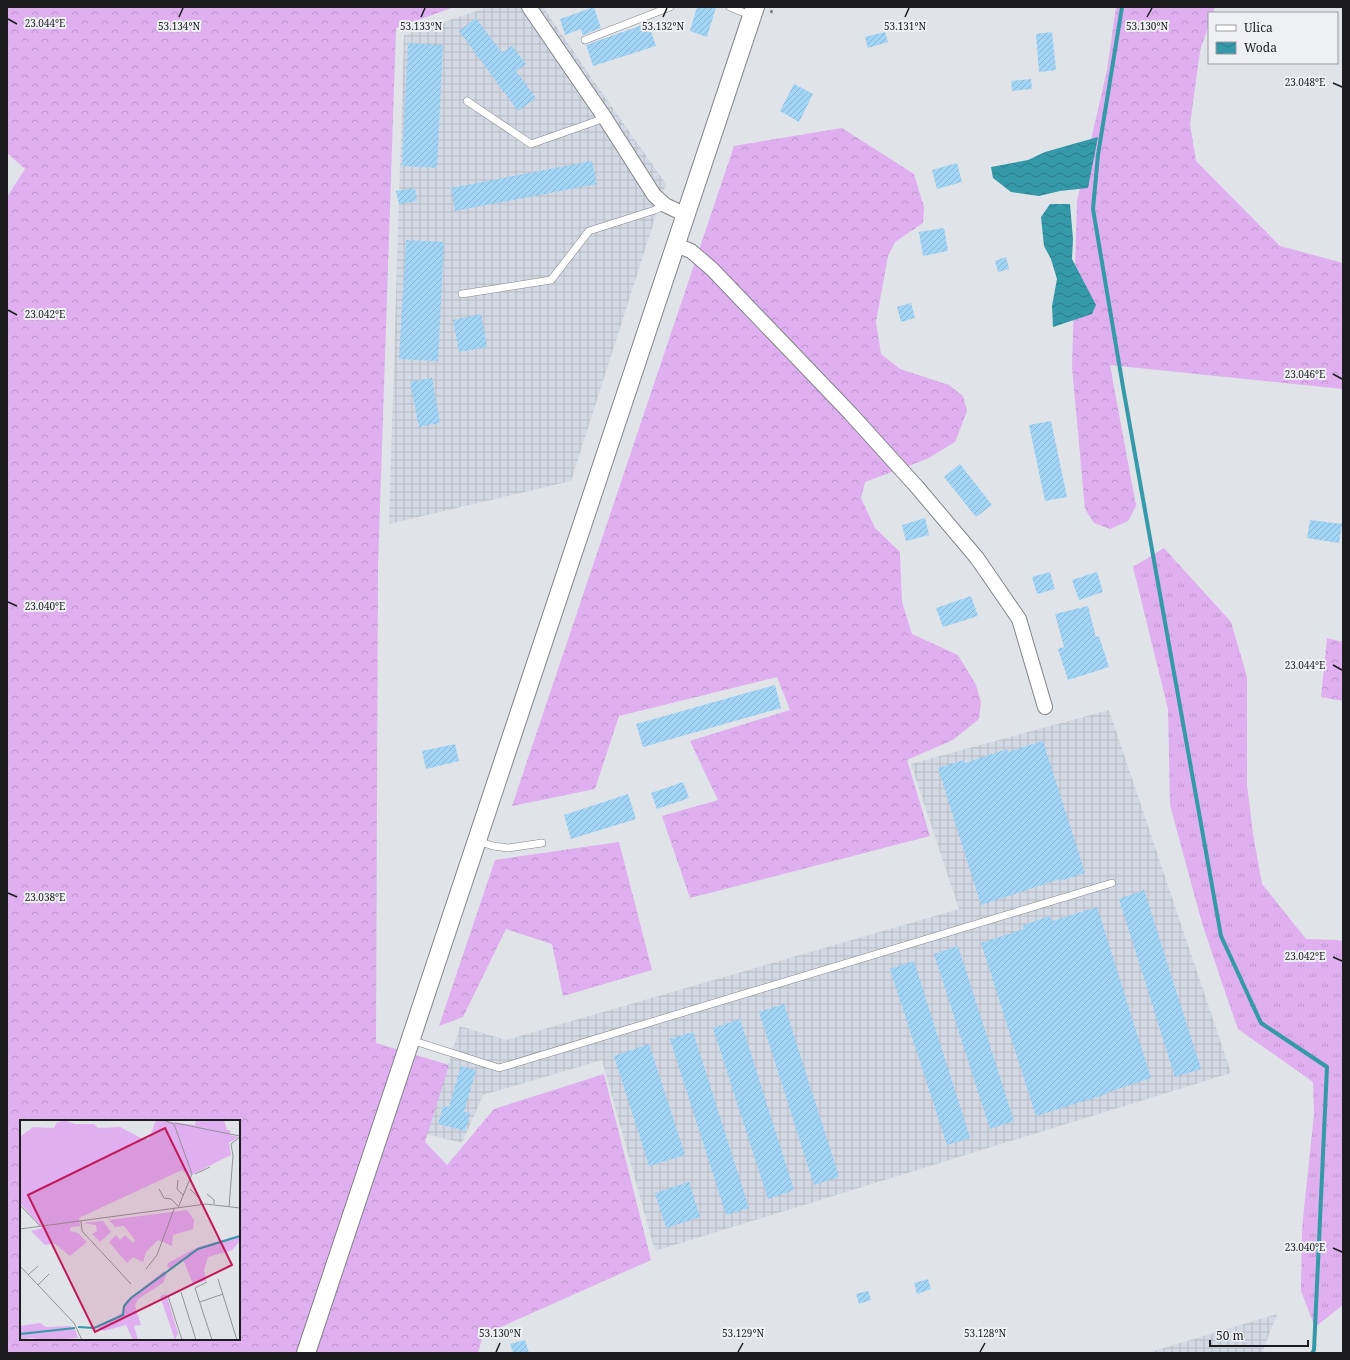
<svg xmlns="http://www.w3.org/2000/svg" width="1350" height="1360" viewBox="0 0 1350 1360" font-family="'Noto Serif',serif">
	<defs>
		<pattern id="industrial-grid" width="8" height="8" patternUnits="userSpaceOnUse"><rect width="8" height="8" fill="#d3d9e4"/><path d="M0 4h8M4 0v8" fill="none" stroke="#b5bac3"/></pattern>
		<pattern id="grass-tufts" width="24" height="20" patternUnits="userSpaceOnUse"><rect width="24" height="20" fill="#dfaff0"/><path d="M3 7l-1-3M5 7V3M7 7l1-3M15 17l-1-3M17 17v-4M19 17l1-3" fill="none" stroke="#bf96cd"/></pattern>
		<pattern id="forest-crowns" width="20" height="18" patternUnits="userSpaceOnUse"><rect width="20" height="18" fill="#dfaff0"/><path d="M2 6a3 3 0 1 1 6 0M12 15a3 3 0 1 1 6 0" fill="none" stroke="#bf96cd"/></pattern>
		<pattern id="water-waves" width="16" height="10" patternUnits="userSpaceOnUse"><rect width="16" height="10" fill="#3499a9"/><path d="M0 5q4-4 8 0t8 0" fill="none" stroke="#2b7c89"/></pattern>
		<pattern id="building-hatch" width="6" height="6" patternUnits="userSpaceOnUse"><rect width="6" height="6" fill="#a1d4f5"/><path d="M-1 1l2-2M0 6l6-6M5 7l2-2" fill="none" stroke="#8ab5d2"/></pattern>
	</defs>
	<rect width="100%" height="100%" fill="#e0e3e7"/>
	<g fill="url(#industrial-grid)">
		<polygon points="489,7 543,7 593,80 666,184 571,481 389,524 404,35"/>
		<polygon points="1109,710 1231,1073 655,1251 602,1060 483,1095 462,1143 427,1134 460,1026 506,1040 959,909 911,764"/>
		<polygon points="1277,1314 1262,1353 1147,1353"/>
	</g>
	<polygon fill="url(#grass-tufts)" points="1164,548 1231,622 1247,677 1247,785 1253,834 1262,884 1306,939 1337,940 1343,941 1343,1305 1315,1327 1301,1291 1302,1228 1314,1114 1313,1082 1238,1029 1225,992 1202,923 1170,805 1168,709 1133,567"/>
	<g fill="url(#forest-crowns)" fill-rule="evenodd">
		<path d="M7 7H454L396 28 378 566 376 1043 449 1065 425 1142 447 1165 494 1109 604 1074 651 1260 483 1335 478 1353H7V197L25 169 7 153ZM21 1121H239V1339H21Z"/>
		<polygon points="1116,7 1215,7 1213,13 1209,13 1209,24 1200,51 1190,124 1196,161 1280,246 1343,263 1343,389 1110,365 1136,506 1128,521 1110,529 1094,523 1085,509 1072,367 1077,201 1107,70"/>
		<polygon points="842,128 914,174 924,207 923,223 895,242 888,256 876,322 881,354 900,369 949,385 963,396 967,411 955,442 927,459 865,482 861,498 875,528 900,552 902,602 912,634 958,655 976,685 981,702 979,719 953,740 907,760 930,836 690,898 662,816 718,800 690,741 790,710 777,677 619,716 595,789 512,806 734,146"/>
		<polygon points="1327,638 1343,642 1343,701 1321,697"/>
		<polygon points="619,842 652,970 563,996 552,944 506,929 463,1017 439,1026 495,860"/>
	</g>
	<g fill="url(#water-waves)">
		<polygon points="1098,137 1088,188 1060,191 1039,196 1011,192 993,178 991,167 1028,160 1045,152"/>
		<polygon points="1050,204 1070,204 1073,239 1072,259 1096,305 1092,314 1053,327 1052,306 1057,279 1051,259 1044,246 1041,217"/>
	</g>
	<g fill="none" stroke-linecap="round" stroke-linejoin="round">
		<polyline stroke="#3499a9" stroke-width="4" points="1122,7 1098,155 1093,209 1123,387 1221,936 1261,1023 1327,1067 1314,1350 1312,1353"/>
	</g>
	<g fill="url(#building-hatch)">
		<polygon points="594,7 601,28 583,35 581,29 565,35 560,19"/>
		<polygon points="697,7 716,7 707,37 690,31"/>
		<polygon points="476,18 502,53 512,46 526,64 516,71 536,98 518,111 459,31"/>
		<polygon points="648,23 656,46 593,66 586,45"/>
		<polygon points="885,32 888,42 868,48 865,37"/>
		<polygon points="1052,32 1056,70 1039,72 1036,34"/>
		<polygon points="408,43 443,45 437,168 402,166"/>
		<polygon points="1031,79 1032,89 1012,91 1011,81"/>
		<polygon points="794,84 813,94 799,122 780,111"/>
		<polygon points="592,161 597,184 455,211 451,188"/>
		<polygon points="957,163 962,182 937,189 932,170"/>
		<polygon points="415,188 417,201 399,204 396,191"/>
		<polygon points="944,228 948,251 923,256 919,232"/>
		<polygon points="406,240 444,242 438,361 399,359"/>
		<polygon points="1006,257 1009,269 998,272 995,261"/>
		<polygon points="911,303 915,318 901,322 897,307"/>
		<polygon points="481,314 487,347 459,352 453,320"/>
		<polygon points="432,378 440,423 419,427 410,382"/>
		<polygon points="1051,421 1067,497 1045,501 1029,425"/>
		<polygon points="960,464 992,505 976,517 944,477"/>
		<polygon points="925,518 929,535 906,541 902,525"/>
		<polygon points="1310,520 1342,524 1339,543 1307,538"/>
		<polygon points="1050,572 1055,589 1037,594 1032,577"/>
		<polygon points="1097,572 1103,592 1079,600 1072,580"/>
		<polygon points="971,596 978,616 943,627 936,608"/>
		<polygon points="1088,606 1096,637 1099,636 1109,667 1068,680 1058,649 1064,647 1055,614"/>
		<polygon points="775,685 781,708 643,747 636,724"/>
		<polygon points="1043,741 1085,873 1060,881 1060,879 981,905 938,768 964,760 965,763 1007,749 1008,752"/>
		<polygon points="455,744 459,761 426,769 422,751"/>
		<polygon points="683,782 689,798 657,809 651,793"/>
		<polygon points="628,794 636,819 571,839 564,815"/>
		<polygon points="1144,890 1201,1069 1175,1077 1119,899"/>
		<polygon points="1097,907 1151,1078 1106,1093 1107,1094 1036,1116 981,943 1024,929 1023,925 1050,916 1052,921"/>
		<polygon points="958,946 1014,1121 990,1129 934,954"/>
		<polygon points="914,961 970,1138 947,1145 890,969"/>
		<polygon points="784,1004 839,1177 814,1185 759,1012"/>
		<polygon points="740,1019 794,1190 768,1199 713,1028"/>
		<polygon points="693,1032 749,1208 726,1215 670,1039"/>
		<polygon points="649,1044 685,1155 649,1166 614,1056"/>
		<polygon points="461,1066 476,1070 464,1112 470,1113 465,1131 438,1124 443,1106 449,1107"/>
		<polygon points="689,1182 700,1217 666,1228 655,1193"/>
		<polygon points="928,1279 931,1289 917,1294 914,1283"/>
		<polygon points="868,1291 871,1300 859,1304 856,1294"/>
		<polygon points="525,1340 529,1353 513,1353 510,1344"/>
	</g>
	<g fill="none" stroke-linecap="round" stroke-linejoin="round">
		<g stroke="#828488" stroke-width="8">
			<g id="service">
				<polyline points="730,7 752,16"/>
				<polyline points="585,40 670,7"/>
				<polyline points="467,101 531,144 605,118"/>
				<polyline points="462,294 551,280 589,231 655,210 665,205"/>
				<polyline points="478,841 493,846 508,848 542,843"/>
				<polyline points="411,1040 499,1068 1112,883"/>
			</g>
		</g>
		<g stroke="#828488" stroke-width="16">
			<g id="minor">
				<polyline points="529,7 605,118 654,195 665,205 686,215"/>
				<polyline points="676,245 691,251 712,269 850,413 917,487 977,558 1019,619 1045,707"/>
			</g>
		</g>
		<g stroke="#828488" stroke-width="20">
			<polyline id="tertiary" points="306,1353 755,7"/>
		</g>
		<polyline stroke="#797b7e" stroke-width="2.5" stroke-dasharray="3 3" stroke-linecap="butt" points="771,13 773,7"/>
		<use href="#service" stroke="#fff" stroke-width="7"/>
		<use href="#minor" stroke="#fff" stroke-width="14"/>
		<use href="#tertiary" stroke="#fff" stroke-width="18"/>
	</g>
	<path fill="none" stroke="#1c1c1e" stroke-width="1.5" d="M179 17 183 8M421 17 425 8M663 17 667 8M905 17 909 8M1147 17 1152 8M8 19 17 24M1333 83 1342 87M8 310 17 315M1333 374 1342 379M8 602 17 606M1333 665 1342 670M8 893 17 897M1333 957 1342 961M1333 1248 1342 1252M496 1352 500 1343M738 1352 743 1343M980 1352 985 1343"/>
	<g transform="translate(20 1120)">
		<rect width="220" height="220" fill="#e0e3e7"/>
		<path d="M144 151 147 153 143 163 118 179 115 186 121 205 114 206 118 220H113L106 205 84 211 76 207 101 194 106 181ZM20 203 26 207 50 206 56 211 58 218 29 220 10 218 0 220V206Z" fill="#dfaff0"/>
		<path d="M136 0 175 5 176 0H204L207 10H210V15L219 17 209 23 211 35 169 56 162 50 59 98 60 106 51 107 50 111 58 113 67 122 50 136 34 123 25 125 11 111 22 108 0 83V17L13 7 34 8 37 2 46 1 55 4H74L78 8 100 7 121 18 129 19ZM167 90 174 100 173 109 153 115 152 126 138 120 126 132 123 142 113 137 107 143 89 122 96 115 100 120 105 115 113 123 115 120 104 106 95 107 89 100ZM83 101 91 112 80 122 72 114 77 111 76 105 63 103ZM220 115V121L212 130 188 137 184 150 186 161 173 164 163 139 150 148 147 147 148 143 178 127ZM146 174 158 213 155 220 140 176Z" fill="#dfaff0"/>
		<path fill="none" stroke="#3499a9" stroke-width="2" d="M58 207 74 208 103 195 104 186 111 178 178 129 220 116M0 214 55 208"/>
		<path fill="none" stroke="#929397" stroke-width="1" d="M143 0 154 4 172 54 158 88M155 3 220 16M175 54 190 47M158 60 157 69 163 75M139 69 144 78 151 79 158 86M170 69 180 79 181 85M187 74 194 80V84M0 85 20 106M209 87 213 36 211 24 220 17M61 101 62 111 111 164M0 109 186 84 220 88M0 146 54 203 62 220M126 149 137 135 154 89M8 155 18 146M198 159 217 220M187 162 175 168 192 220M18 165 29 154M161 172 176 220M148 176 162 220M180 182 203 174"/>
		<path fill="#c2185b" fill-opacity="0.15" stroke="#c2185b" stroke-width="2" d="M145 8 212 145 75 212 8 75Z"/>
		<rect width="220" height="220" fill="none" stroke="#1c1c1e" stroke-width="2"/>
	</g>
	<g font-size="10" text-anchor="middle" fill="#1c1c1e" stroke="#eef0f4" stroke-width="4" stroke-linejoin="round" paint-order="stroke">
		<text x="45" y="27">23.044°E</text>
		<text x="179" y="30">53.134°N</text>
		<text x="421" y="30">53.133°N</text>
		<text x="663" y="30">53.132°N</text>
		<text x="905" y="30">53.131°N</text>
		<text x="1147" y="30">53.130°N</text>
		<text x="1305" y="86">23.048°E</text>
		<text x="45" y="318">23.042°E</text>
		<text x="1305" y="378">23.046°E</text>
		<text x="45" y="610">23.040°E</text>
		<text x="1305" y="669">23.044°E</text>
		<text x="45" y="901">23.038°E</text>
		<text x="1305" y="960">23.042°E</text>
		<text x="1305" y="1251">23.040°E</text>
		<text x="500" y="1337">53.130°N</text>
		<text x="743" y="1337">53.129°N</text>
		<text x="985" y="1337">53.128°N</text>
	</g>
	<rect width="1350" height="1360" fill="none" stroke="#1c1c1e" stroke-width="16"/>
	<rect x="1208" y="12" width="130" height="52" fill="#eef0f4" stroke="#9a9b9e"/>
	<rect x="1216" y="25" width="20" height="6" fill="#ffffff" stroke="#9a9b9e"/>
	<text x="1244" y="32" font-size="12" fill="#1c1c1e">Ulica</text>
	<rect x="1216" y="42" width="20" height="12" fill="url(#water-waves)" stroke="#9a9b9e"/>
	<text x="1244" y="52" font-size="12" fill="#1c1c1e">Woda</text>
	<path d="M1210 1340v6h98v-6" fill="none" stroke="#1c1c1e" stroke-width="2"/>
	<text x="1216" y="1340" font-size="12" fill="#1c1c1e" stroke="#eef0f4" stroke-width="3" paint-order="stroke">50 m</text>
</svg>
